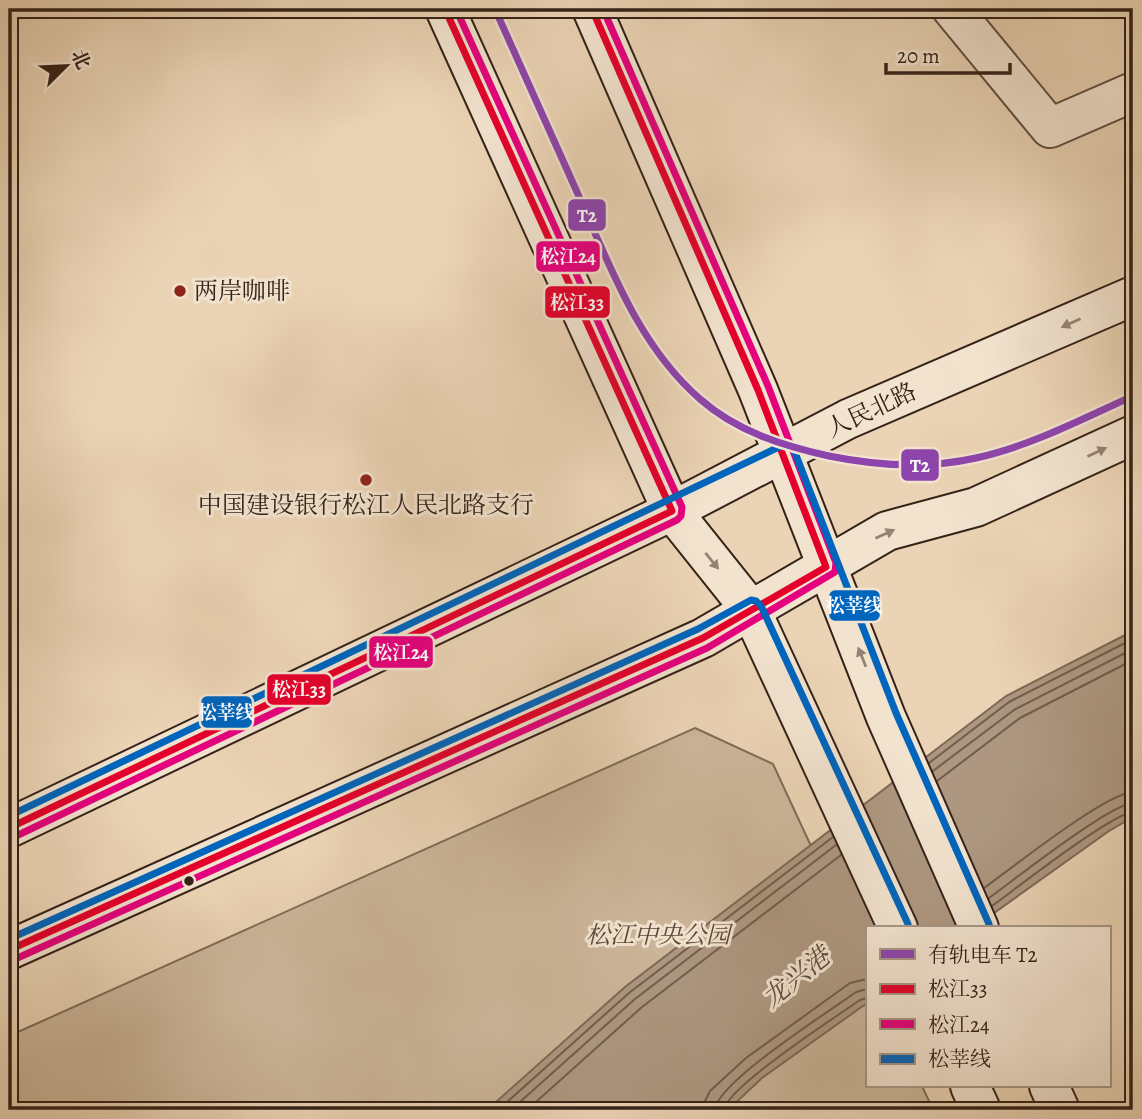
<svg xmlns="http://www.w3.org/2000/svg" width="1142" height="1119" viewBox="0 0 1142 1119" font-family="Alegreya,'Noto Serif SC',serif">
	<rect width="100%" height="100%" fill="#ebd4b5"/>
	<filter id="stains"><feTurbulence type="fractalNoise" baseFrequency=".00286" numOctaves="4"/><feColorMatrix values="0 0 0 0 .2 0 0 0 0 .09 0 0 0 0 .02 0 0 0 .5 -.17"/></filter>
	<radialGradient id="worn" r=".72"><stop offset=".6" stop-color="#630" stop-opacity="0"/><stop offset="1" stop-color="#630" stop-opacity=".3"/></radialGradient>
	<polygon fill="#ccb69a" stroke="#806c59" stroke-width="2" points="695,728 773,764 867,967 867,1086 922,1086 930,1103 918,1110 9,1110 9,1036"/>
	<polygon fill="#ad9780" stroke="#7d6856" stroke-width="2" points="1133,631 1133,817 1109,831 973,928 867,928 867,1003 762,1078 728,1110 487,1110 625,987 1006,696"/>
	<g fill="none" stroke-linecap="round" stroke-linejoin="round">
		<g stroke="#715c4c" stroke-width="2">
			<polyline points="929,763 1009,702 1133,639"/>
			<polyline points="933,771 1014,710 1133,649"/>
			<polyline points="937,781 1020,718 1133,660"/>
			<path d="M984 888C1012 868 1106 793 1133 792"/>
			<path d="M989 898C1014 880 1110 804 1133 803"/>
			<path d="M992 906C1017 888 1111 814 1133 812"/>
			<polyline points="498,1110 629,993 833,837"/>
			<polyline points="511,1110 635,999 836,845"/>
			<polyline points="527,1110 642,1007 841,855"/>
			<polyline points="704,1110 705,1101 710,1091 746,1058 850,983 867,979"/>
			<path d="M715 1110C716 1083 830 1011 856 992L867 989"/>
			<path d="M724 1110C726 1088 837 1016 860 1000L867 998"/>
		</g>
		<g stroke="#624e3f" stroke-width="42">
			<polyline id="minor" points="952,9 1050,128 1133,92"/>
		</g>
		<g stroke="#352218" stroke-width="42">
			<g id="secondary">
				<polyline points="445,9 672,511 751,610 898,928"/>
				<polyline points="592,9 758,390 886,717 979,928"/>
				<polyline points="9,828 672,511 848,419 1133,296"/>
				<polyline points="9,950 703,638 887,531 976,507 1133,435"/>
				<polyline points="970,1086 981,1110"/>
				<polyline points="1049,1086 1060,1110"/>
			</g>
		</g>
		<use href="#minor" stroke="#f2e3cf" stroke-width="38"/>
		<use href="#secondary" stroke="#f2e3cf" stroke-width="38"/>
		<g stroke="#f2e3cf" stroke-width="12">
			<g id="bus-1">
				<polyline points="9,828 672,511 445,9"/>
				<polyline points="9,950 703,638 826,567 758,390 592,9"/>
			</g>
		</g>
		<g stroke="#f2e3cf" stroke-width="12">
			<g id="bus-2">
				<polyline points="14,837 677,520 681,516 682,507 456,9"/>
				<polyline points="13,960 707,648 835,572 836,563 768,386 603,9"/>
			</g>
		</g>
		<g stroke="#f2e3cf" stroke-width="12">
			<g id="bus-3">
				<polyline points="9,816 785,444 794,450 896,713 989,924"/>
				<polyline points="9,939 698,629 751,600 756,601 761,606 908,924"/>
			</g>
		</g>
		<use href="#bus-1" stroke="#e4002b" stroke-width="7"/>
		<use href="#bus-2" stroke="#e5007d" stroke-width="7"/>
		<use href="#bus-3" stroke="#0065bd" stroke-width="7"/>
		<g stroke="#f2e3cf" stroke-width="12">
			<path id="tram-1" d="M495 9C522 70 550 131 577 192 610 266 638 345 700 399 736 431 783 446 829 456 878 466 927 469 976 458 1031 446 1082 419 1133 396"/>
		</g>
		<use href="#tram-1" stroke="#8e44ad" stroke-width="7"/>
	</g>
	<defs><path id="oneway-solid" d="M-6-.8H1V-3.2L6.5 0L1 3.2V.8H-6Z" transform="scale(1.75)"/></defs>
	<g fill="#948274">
		<use href="#oneway-solid" transform="translate(1071 323) rotate(156)"/>
		<use href="#oneway-solid" transform="translate(1097 452) rotate(-25)"/>
		<use href="#oneway-solid" transform="translate(885 534) rotate(-24)"/>
		<use href="#oneway-solid" transform="translate(712 561) rotate(51)"/>
		<use href="#oneway-solid" transform="translate(862 657) rotate(-112)"/>
	</g>
	<g fill="#8f2418" stroke="#f2e3cf" stroke-width="2.5">
		<circle cx="180" cy="291" r="7"/>
		<circle cx="366" cy="480" r="7"/>
	</g>
	<circle fill="#352218" stroke="#f2e3cf" stroke-width="2.5" cx="189" cy="881" r="6"/>
	<g text-anchor="middle" stroke-width="6" stroke-linejoin="round" paint-order="stroke">
		<g font-size="24" fill="#352218" stroke="#f2e3cf" text-anchor="start">
			<text x="194" y="299">两岸咖啡</text>
			<text x="366" y="513" text-anchor="middle">中国建设银行松江人民北路支行</text>
		</g>
		<g font-size="24" fill="#352218" stroke="#f2e3cf">
			<text transform="translate(871 410) rotate(-25)" y="8">人民北路</text>
		</g>
		<g font-size="24" font-style="italic" fill="#5b4738" stroke="#f2e3cf">
			<text x="658" y="943">松江中央公园</text>
		</g>
		<g font-size="26" font-style="italic" fill="#5f4b3c" stroke="#f2e3cf">
			<text transform="translate(796 977) rotate(-39)" y="9">龙兴港</text>
		</g>
	</g>
	<g stroke="#f2e3cf" stroke-width="2.5">
		<rect x="567" y="198" width="40" height="34" rx="7" fill="#8e44ad"/>
		<rect x="535" y="240" width="66" height="33" rx="7" fill="#e5007d"/>
		<rect x="544" y="285" width="67" height="34" rx="7" fill="#e4002b"/>
		<rect x="900" y="448" width="40" height="34" rx="7" fill="#8e44ad"/>
		<rect x="828" y="589" width="53" height="33" rx="7" fill="#0065bd"/>
		<rect x="368" y="635" width="66" height="34" rx="7" fill="#e5007d"/>
		<rect x="266" y="673" width="66" height="33" rx="7" fill="#e4002b"/>
		<rect x="200" y="695" width="53" height="34" rx="7" fill="#0065bd"/>
	</g>
	<g font-size="19" text-anchor="middle" font-weight="bold" fill="#fff">
		<text x="587" y="222">T2</text>
		<text x="568" y="263">松江24</text>
		<text x="577" y="309">松江33</text>
		<text x="920" y="472">T2</text>
		<text x="854" y="612">松莘线</text>
		<text x="401" y="659">松江24</text>
		<text x="299" y="696">松江33</text>
		<text x="226" y="719">松莘线</text>
	</g>
	<rect width="1142" height="1119" fill="none" stroke="#ebd4b5" stroke-width="35"/>
	<rect x="10" y="10" width="1121" height="1098" fill="none" stroke="#352218" stroke-width="3.5"/>
	<rect x="18" y="18" width="1107" height="1084" fill="none" stroke="#352218" stroke-width="2"/>
	<rect x="866" y="926" width="245" height="161" fill="#f2e3cf" stroke="#a69686" stroke-width="2"/>
	<rect x="880" y="949" width="35" height="10" fill="#8e44ad" stroke="#a69686" stroke-width="2"/>
	<text x="928" y="962" font-size="21" fill="#352218">有轨电车 T2</text>
	<rect x="880" y="984" width="35" height="10" fill="#e4002b" stroke="#a69686" stroke-width="2"/>
	<text x="928" y="996" font-size="21" fill="#352218">松江33</text>
	<rect x="880" y="1019" width="35" height="10" fill="#e5007d" stroke="#a69686" stroke-width="2"/>
	<text x="928" y="1032" font-size="21" fill="#352218">松江24</text>
	<rect x="880" y="1054" width="35" height="10" fill="#0065bd" stroke="#a69686" stroke-width="2"/>
	<text x="928" y="1066" font-size="21" fill="#352218">松莘线</text>
	<g transform="translate(66 66) rotate(66)" stroke="#f2e3cf" stroke-width="5" paint-order="stroke">
	<path d="M0-5L12 26L0 18L-12 26Z" fill="#352218"/>
	<text y="-10" font-size="19" font-weight="bold" text-anchor="middle" fill="#352218">北</text>
	</g>
	<path d="M886 63v10h124v-10" fill="none" stroke="#352218" stroke-width="3.5"/>
	<text x="897" y="63" font-size="21" fill="#352218" stroke="#f2e3cf" stroke-width="5" paint-order="stroke">20 m</text>
	<rect width="100%" height="100%" filter="url(#stains)"/>
	<rect width="100%" height="100%" fill="url(#worn)"/>
</svg>
